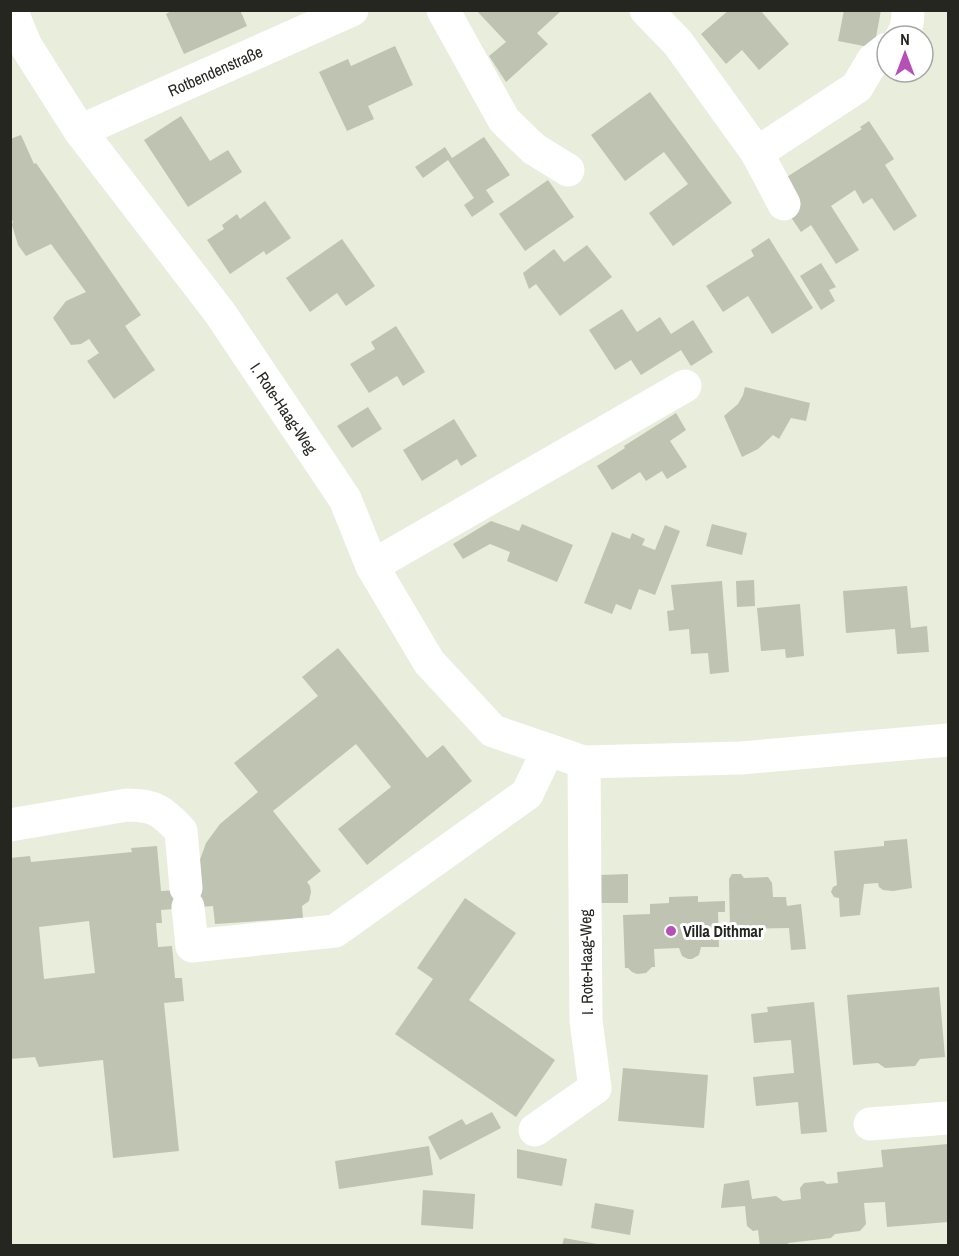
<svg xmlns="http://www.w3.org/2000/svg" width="959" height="1256" viewBox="0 0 959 1256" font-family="'Archivo Narrow',sans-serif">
	<rect width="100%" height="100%" fill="#e9eddb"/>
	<g fill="#bfc3b2" fill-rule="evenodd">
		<polygon points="173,10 240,10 247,26 184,54 166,14"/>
		<polygon points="476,10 562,10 537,33 548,44 506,82 489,56 506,42"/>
		<polygon points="729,10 760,10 789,44 759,70 742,50 726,64 701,34"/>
		<polygon points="844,10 881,10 874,48 838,41"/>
		<polygon points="395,46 413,85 368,106 374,119 347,131 319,72 348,59 351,66"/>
		<polygon points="650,92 732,203 673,246 649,213 688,184 664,152 625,181 591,135"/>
		<polygon points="181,116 210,161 228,150 242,172 188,207 144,140"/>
		<polygon points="869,121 894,159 885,165 917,216 894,231 872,198 863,204 855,190 831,206 859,250 836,264 811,225 801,232 788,213 782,180 862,129 860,127"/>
		<polygon points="21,135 34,164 36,163 141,315 125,326 155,370 114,399 87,361 99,353 89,339 81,344 71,345 53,318 66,301 86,292 51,244 26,256 18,245 12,225 13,221 10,218 10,139"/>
		<polygon points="484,137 510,175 486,190 494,202 472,217 464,205 474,198 448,160 423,178 415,167 445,147 452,158"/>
		<polygon points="548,180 574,217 525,251 499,214"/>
		<polygon points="265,201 291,238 266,255 264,251 230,274 207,240 224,229 222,225 237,214 240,219"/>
		<polygon points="769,238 813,308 772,334 748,296 723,312 706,286 754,256 751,250"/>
		<polygon points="342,239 375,286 346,306 337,293 310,312 286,278"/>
		<polygon points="587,245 612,277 560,316 536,284 529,289 523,273 554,249 564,262"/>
		<polygon points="821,263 836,287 829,290 835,301 821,310 800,276"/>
		<polygon points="622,309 637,332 660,317 671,334 693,320 713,352 691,366 681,350 641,375 631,360 615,370 589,330"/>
		<polygon points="396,326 425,372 403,386 397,376 369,393 350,364 375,349 371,342"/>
		<polygon points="745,387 810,403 806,421 791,418 779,439 773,435 758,449 742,457 724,416 738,404 743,395"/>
		<polygon points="368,407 382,429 352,448 337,426"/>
		<polygon points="676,413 686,430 670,441 687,467 667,479 662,471 646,481 640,472 612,490 597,466 625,448 624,446"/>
		<polygon points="454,419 477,456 461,466 457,459 422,481 403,450"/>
		<polygon points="491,521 519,531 522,524 573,545 557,582 507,561 510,552 490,544 463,559 453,544"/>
		<polygon points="712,524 747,533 742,555 706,546"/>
		<polygon points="665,525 680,531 655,595 639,589 631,610 616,604 612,614 584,603 612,532 630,539 632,533 645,539 642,545 655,550"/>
		<polygon points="754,580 755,606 737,607 736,581"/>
		<polygon points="722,581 729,672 710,674 708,653 691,654 689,629 669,631 667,611 674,610 671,585"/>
		<polygon points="907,586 911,628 927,626 929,652 897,654 895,629 846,633 843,591"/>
		<polygon points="800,604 804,656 786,658 785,649 761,651 757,608"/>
		<path d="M338 648 427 758 443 745 472 781 367 865 338 829 391 787 356 744 273 811 321 871 307 882 310 886 311 892 309 901 302 906 303 918 215 924 213 906 161 910 162 923H156L158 947 172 946 175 978H182L184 1001 164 1003 179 1151 113 1158 103 1060 39 1067 35 1057 10 1059V858L30 856 31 862 132 852 131 848 157 846 161 891 198 889 197 868 206 843 220 824 258 792 234 763 318 696 302 677ZM89 921 95 973 44 979 39 927Z"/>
		<polygon points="907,839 912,888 893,891 883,890 879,887 878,883 864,884 860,915 840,917 839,898 834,897 831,892 833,887 837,885 834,851 884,846 884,841"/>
		<polygon points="628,874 628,903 600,903 600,875"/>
		<polygon points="732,874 741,874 744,878 768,877 772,883 773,897 786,897 787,906 801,904 806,949 791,950 789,928 730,929 729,879"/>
		<polygon points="698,896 698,902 725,901 725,912 718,912 719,947 701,947 699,955 692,959 688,959 682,956 679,948 654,949 655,967 652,967 646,973 637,974 632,972 628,968 625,968 623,915 650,914 650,904 669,903 669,897"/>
		<polygon points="465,898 516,933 469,1000 555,1060 516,1117 395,1034 433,979 417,968"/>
		<polygon points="939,987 945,1057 920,1059 915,1066 885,1068 878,1063 853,1065 847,995"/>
		<polygon points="814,1002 827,1132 801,1134 798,1102 756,1106 753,1077 794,1073 791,1040 754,1043 751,1014 768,1012 767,1007"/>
		<polygon points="623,1068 708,1075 704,1128 618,1121"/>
		<polygon points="492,1112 501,1128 440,1160 428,1137 462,1119 466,1125"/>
		<polygon points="948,1144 948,1222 887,1227 885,1202 864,1203 866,1224 860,1231 835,1234 831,1238 788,1243 788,1246 760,1246 758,1230 753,1231 747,1226 745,1206 721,1208 724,1184 749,1180 752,1199 776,1196 783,1201 801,1199 800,1188 804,1183 823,1181 827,1184 838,1183 837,1172 883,1167 881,1150"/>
		<polygon points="429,1146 433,1175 339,1189 335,1161"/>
		<polygon points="517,1149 567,1159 562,1186 517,1178"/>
		<polygon points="423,1190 475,1194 473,1229 421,1225"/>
		<polygon points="595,1203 634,1210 630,1235 591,1228"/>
		<polygon points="564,1238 597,1244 597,1246 562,1246"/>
	</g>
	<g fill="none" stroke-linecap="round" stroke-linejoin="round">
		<g stroke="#fff" stroke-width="33">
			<path id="s1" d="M11 10 26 46 80 131 220 313 345 499 372 566 429 662 493 731 584 762 741 758 948 740"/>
			<polyline points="443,10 504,120 534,149 568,170"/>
			<polyline points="646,10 678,43 757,153 784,204"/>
			<path d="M902 36C907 29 908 19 908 10"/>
			<path id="s2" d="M80 131 352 10"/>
			<polyline points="757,153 857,87 873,60 887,49"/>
			<polyline points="372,566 685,386"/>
			<path d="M10 825 127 805C155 805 162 811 181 831L186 888"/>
			<polyline points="188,907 192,946 335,931 527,794 548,750"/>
			<polyline points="870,1124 948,1118"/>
			<polyline points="535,1130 595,1088 586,1021 584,762"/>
		</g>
	</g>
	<circle fill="#b450b6" stroke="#fff" stroke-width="2" cx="671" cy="931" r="6"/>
	<g text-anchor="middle" stroke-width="6" stroke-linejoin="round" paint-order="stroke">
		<g font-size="16" fill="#24261f" stroke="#fff">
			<text dy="6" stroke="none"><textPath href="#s2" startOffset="148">Rotbendenstraße</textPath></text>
			<text dy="6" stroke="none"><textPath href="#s1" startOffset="484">I. Rote-Haag-Weg</textPath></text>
			<text transform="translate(586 962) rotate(-91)" y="6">I. Rote-Haag-Weg</text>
		</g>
		<g font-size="16" font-weight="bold" fill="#24261f" stroke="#fff" text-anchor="start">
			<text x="683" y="937">Villa Dithmar</text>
		</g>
	</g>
	<rect width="959" height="1256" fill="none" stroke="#24261f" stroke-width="24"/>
	<g transform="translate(905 54)"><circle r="28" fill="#ffffff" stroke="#a7a8a5" stroke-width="1.5"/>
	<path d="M0-4.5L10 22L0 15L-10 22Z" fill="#b450b6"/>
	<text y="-9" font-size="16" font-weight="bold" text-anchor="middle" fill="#24261f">N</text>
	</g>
</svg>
